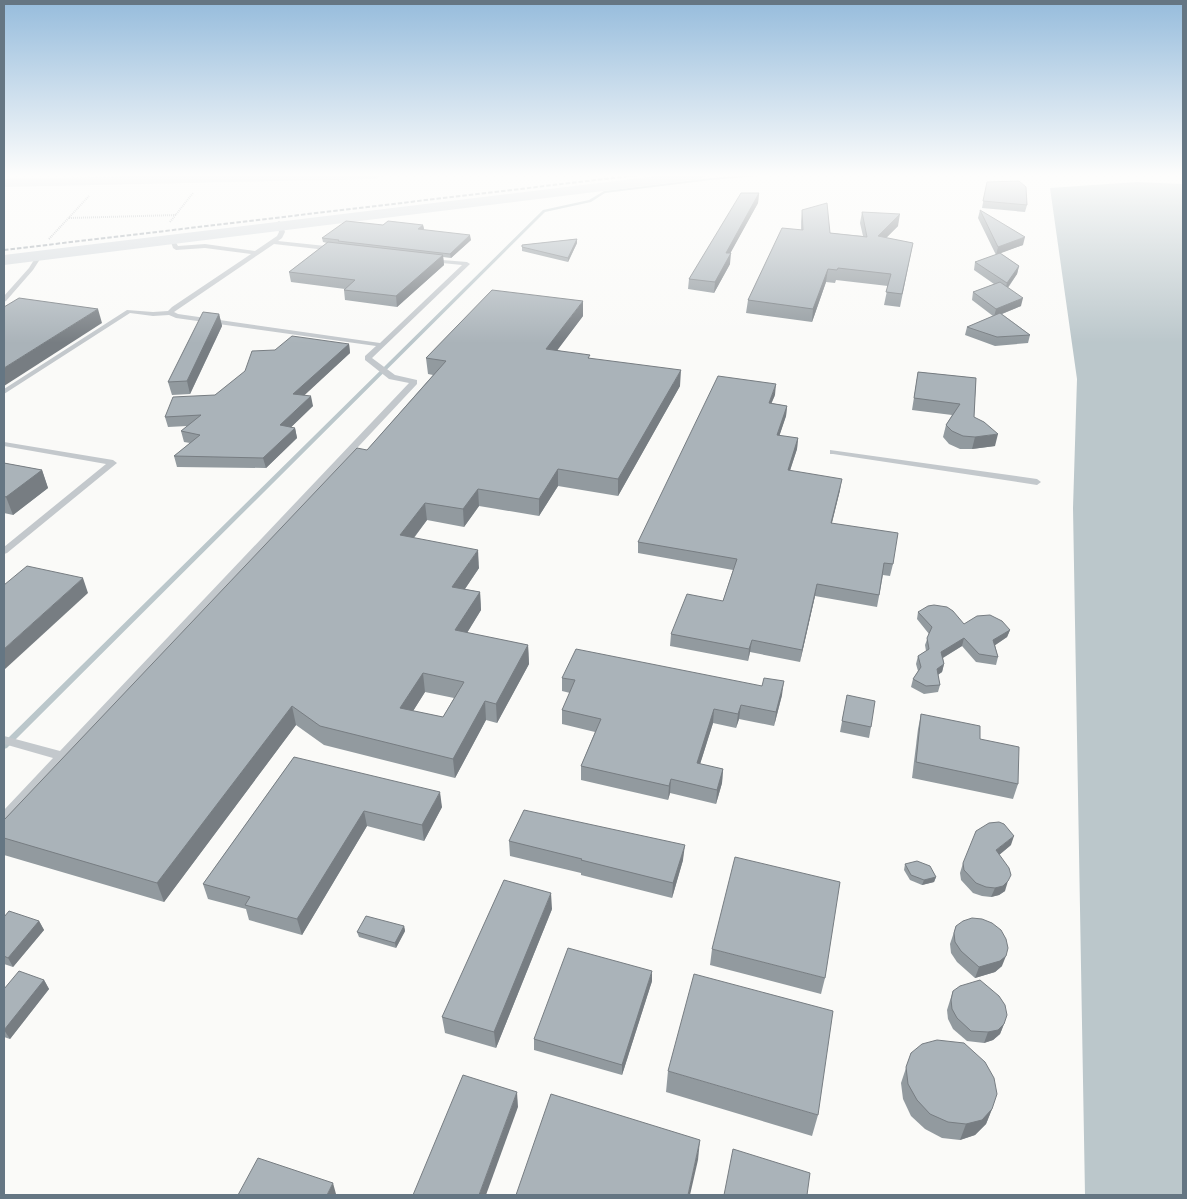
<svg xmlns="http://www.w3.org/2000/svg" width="1187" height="1199" viewBox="0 0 1187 1199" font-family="Jost,sans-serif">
	<rect width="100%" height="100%" fill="#fafaf8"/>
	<polygon fill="#bbc7cb" points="1137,182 1183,184 1183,1195 1085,1195 1073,508 1077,379 1050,188"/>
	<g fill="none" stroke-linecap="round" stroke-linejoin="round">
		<polygon fill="#bbc7cb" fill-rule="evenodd" points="754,175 770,175 711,180 605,193 591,202 545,212 7,748 4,749 4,742 543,210 589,200 604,191 711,178"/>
		<g stroke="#bbbfc2" stroke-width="2" stroke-dasharray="1 1" stroke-linecap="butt">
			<polyline points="69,218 177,215"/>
			<polyline points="170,222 193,193"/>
			<polyline points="49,239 89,196"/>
		</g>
		<g fill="#c3c8cc" fill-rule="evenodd">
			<polygon points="279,221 282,223 285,232 282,238 278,241 335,247 338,249 335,251 274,244 174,312 178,314 380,343 462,265 432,262 429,260 430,259 467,262 470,264 372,358 395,375 417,380 417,384 8,821 4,823 4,810 53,758 4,744 4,736 60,751 409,383 389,379 365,360 365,356 376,346 176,318 169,315 153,316 130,313 4,394 4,389 127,310 153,312 168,311 172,307 251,254 205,248 176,250 173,248 170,239 174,239 178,246 205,244 255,251 277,236 279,232 276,223"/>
			<polygon points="37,255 42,256 33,270 6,301 4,302 4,296 29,268"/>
			<polygon points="4,442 113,460 117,463 7,553 4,554 4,547 106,464 4,446"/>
			<polygon points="830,450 1037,479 1041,482 1037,485 833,454 830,454"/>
		</g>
		<polygon fill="#d6dbdf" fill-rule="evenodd" points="178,175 383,175 376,179 4,187 4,179"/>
		<polygon fill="#d6dbdf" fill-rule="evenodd" points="665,175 707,175 700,179 4,265 4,255"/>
		<polyline stroke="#a2aab0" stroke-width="2" stroke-dasharray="4.5 2" stroke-linecap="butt" points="4,250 638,175"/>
	</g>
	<g fill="#929a9f" fill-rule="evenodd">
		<polygon points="987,182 1027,205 1025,212 982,208"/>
		<polygon points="759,193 758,203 730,253 730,264 714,293 688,289 689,279"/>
		<polygon points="802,210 830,233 863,236 860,223 862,212 898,226 886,238 913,243 900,307 884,305 888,286 836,280 835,283 826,282 812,322 746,313 748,300 801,230 801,221"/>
		<polygon points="980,210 1023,245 1000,253 1019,266 1017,274 1008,288 1021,306 1002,314 1030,335 1028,343 995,346 965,335 967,327 993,316 972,300 973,292 994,284 974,270 975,262 996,255 978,218"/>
		<polygon points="383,225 423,225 424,229 423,230 471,240 451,258 443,257 444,265 397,307 345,300 344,290 345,289 291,282 289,272 327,243 323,242 322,238"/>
		<polygon points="577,239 577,243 568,262 522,251 522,245"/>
		<polygon points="219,314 222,326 190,394 172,395 168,382"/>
		<path d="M583 316 557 350 590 358 680 386 618 496 558 486 539 516 479 506 464 527 427 520 414 538 479 568 465 589 480 592 481 610 467 633 528 645 529 664 497 723 486 720 455 778 324 745 296 725 164 902 4 855V820L367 450 433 375 428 374 426 358ZM425 692 454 698 443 717 413 711Z"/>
		<polygon points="349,344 350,353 304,395 313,406 291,427 295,428 297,438 266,468 177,467 174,456 190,443 184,442 181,431 187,426 168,427 165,417 215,395 275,350"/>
		<polygon points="918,372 976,378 974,417 995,446 972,449 960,449 949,444 943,437 946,425 952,415 912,410"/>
		<polygon points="775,395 771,403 787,406 786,416 779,436 798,438 797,449 790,471 840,490 832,523 893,564 890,576 883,575 877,607 815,596 800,662 750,652 748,661 670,646 671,634 723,601 733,570 638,553 638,542"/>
		<polygon points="4,463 42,470 48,488 13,515 4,513"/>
		<polygon points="918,612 964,624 1010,630 1007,637 995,645 998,657 996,665 976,662 962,646 943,658 944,664 942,672 938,675 940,685 938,692 924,694 911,687 913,679 918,671 916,664 918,656 926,651 925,645 929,634 917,619"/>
		<polygon points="562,678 782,695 774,726 739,719 736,728 713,723 700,764 723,769 722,783 716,804 670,793 668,800 581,780 581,766 595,732 562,724 562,710 570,693 562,691"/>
		<polygon points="847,695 871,727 869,738 840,732"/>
		<polygon points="921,714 1018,784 1013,799 912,778 918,729"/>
		<polygon points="294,757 442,807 424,841 367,826 302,935 249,920 246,909 208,899 203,884"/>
		<polygon points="509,841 683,860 672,898 581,875 581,873 510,856"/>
		<polygon points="1011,845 999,855 1005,891 999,895 991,897 982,896 973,893 961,880 960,873 963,863"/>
		<polygon points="905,864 936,877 934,882 922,885 910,880 904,870"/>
		<polygon points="552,909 496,1048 445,1033 442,1017"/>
		<polygon points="4,917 39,921 44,930 13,967 4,964"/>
		<polygon points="404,926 405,931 396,948 359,937 357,932"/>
		<polygon points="956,926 1002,966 995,972 975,978 957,962 951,953 950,944"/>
		<polygon points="712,949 825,978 821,994 710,965"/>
		<polygon points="44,980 49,989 10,1039 4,1037 4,989"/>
		<polygon points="652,981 622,1075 534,1050 534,1039"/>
		<polygon points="953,991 1004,1024 1000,1034 993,1040 984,1043 967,1041 953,1029 948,1019 947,1010"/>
		<polygon points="911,1053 992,1109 986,1124 975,1135 960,1140 942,1138 925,1129 911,1116 903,1099 901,1083"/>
		<polygon points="668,1071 818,1115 812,1136 666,1092"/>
	</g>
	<g fill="#777d82">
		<polygon points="759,193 758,203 725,263 726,253"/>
		<polygon points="900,214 898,226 876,248 878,236"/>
		<polygon points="423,225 424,229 418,234 418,229"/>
		<polygon points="470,235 471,240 451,258 450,254"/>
		<polygon points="1025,237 1023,245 996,255 998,247"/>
		<polygon points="577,239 577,243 568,262 568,258"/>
		<polygon points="731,253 730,264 714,293 715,282"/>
		<polygon points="443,255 444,265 397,307 396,296"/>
		<polygon points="1019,266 1017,274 1005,291 1007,283"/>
		<polygon points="828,269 826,282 812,322 813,309"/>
		<polygon points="1023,298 1021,306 994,317 996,309"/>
		<polygon points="583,301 583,316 547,364 546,349"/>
		<polygon points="98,309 102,323 4,386 4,368"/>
		<polygon points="219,314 222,326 190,394 187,381"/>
		<polygon points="349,344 350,353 295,404 293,394"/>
		<polygon points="681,370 680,386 618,496 618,479"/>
		<polygon points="776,384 775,395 767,414 769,403"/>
		<polygon points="311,396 313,406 282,436 280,425"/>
		<polygon points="787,406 786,416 776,446 777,435"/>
		<polygon points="295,428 297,438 266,468 263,458"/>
		<polygon points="998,434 995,446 972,449 975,437"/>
		<polygon points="798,438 797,449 786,482 788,470"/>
		<polygon points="558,469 558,486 539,516 539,499"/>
		<polygon points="42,470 48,488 13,515 6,497"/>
		<polygon points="842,479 840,490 829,534 831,523"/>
		<polygon points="478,489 479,506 464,527 463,509"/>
		<polygon points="425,503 427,520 402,553 400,535"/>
		<polygon points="478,550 479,568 454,605 452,587"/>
		<polygon points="83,578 88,593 4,670 4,649"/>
		<polygon points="817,584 815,596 800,662 802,650"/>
		<polygon points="480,592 481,610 457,649 455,630"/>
		<polygon points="1010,630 1007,637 991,648 993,640"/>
		<polygon points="964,638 962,646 939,660 941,652"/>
		<polygon points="752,640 750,652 748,661 749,649"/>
		<polygon points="528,645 529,664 497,723 496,704"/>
		<polygon points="944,664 942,672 934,677 937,669"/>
		<polygon points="423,673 425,692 403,727 400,708"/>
		<polygon points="784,681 782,695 774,726 776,712"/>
		<polygon points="485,701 486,720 455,778 453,759"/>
		<polygon points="741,705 739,719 736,728 738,714"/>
		<polygon points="292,706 296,725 164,902 157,883"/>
		<polygon points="714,709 713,723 696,777 697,763"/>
		<polygon points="723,769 722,783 716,804 717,790"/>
		<polygon points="671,779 670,793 668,800 669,786"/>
		<polygon points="440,792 442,807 424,841 422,825"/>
		<polygon points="364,811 367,826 302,935 297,919"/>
		<polygon points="1014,836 1011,845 993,860 996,850"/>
		<polygon points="685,845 683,860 672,898 673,883"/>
		<polygon points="936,877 934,882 922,885 924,880"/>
		<polygon points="1008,881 1005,891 999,895 991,897 995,888"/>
		<polygon points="551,893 552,909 496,1048 494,1032"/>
		<polygon points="39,921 44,930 13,967 8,958"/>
		<polygon points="404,926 405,931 396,948 395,943"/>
		<polygon points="1006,956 1002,966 995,972 975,978 979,967"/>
		<polygon points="652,971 652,981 622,1075 622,1065"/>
		<polygon points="44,980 49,989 10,1039 4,1030"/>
		<polygon points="1004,1024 1000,1034 993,1040 984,1043 988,1032"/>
		<polygon points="517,1092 518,1107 486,1195 479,1195"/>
		<polygon points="992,1109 986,1124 975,1135 960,1140 966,1124"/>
		<polygon points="700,1140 698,1160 690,1195 688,1195"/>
		<polygon points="333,1183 336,1194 335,1195 327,1195"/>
	</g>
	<g fill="#aab3b9" stroke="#777d82" fill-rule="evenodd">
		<polygon points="1019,181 1026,187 1027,205 983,201 987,182"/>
		<polygon points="741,193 759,193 726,253 731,253 715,282 689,279"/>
		<polygon points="827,203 830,233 867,237 862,212 900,214 878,236 913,243 902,294 886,292 891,274 838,268 837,270 828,269 813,309 748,300 782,228 803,230 802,210"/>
		<polygon points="980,210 1025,237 998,247"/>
		<polygon points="346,221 383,225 388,221 423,225 418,229 470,235 450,254 338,241 339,240 322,238"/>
		<polygon points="577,239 568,258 522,247 522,245"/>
		<polygon points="328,242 443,255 396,296 344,290 355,280 289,272"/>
		<polygon points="1000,253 1019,266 1007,283 975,262"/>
		<polygon points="1000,282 1023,298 996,309 973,292"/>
		<path d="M492 290 583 301 546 349 590 355 588 358 681 370 618 479 558 469 539 499 478 489 463 509 425 503 400 535 478 550 452 587 480 592 455 630 528 645 496 704 485 701 453 759 320 726 292 706 157 883 4 838V820L357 448 367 450 446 361 426 358ZM423 673 464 682 443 717 400 708Z"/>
		<polygon points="19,298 98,309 4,368 4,307"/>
		<polygon points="203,312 219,314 187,381 168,382"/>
		<polygon points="1000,313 1030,335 997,337 967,327"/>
		<polygon points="292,336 349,344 293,394 311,396 280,425 295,428 263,458 174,456 200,435 181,431 201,415 165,417 173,397 215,395 245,371 252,351 275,350"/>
		<polygon points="918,372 976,378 974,417 984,422 998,434 975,437 963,436 952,431 946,425 960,404 914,398"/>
		<polygon points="718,376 776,384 769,403 787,406 777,435 798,438 788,470 842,479 831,523 898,533 893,564 884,563 879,595 817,584 802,650 752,640 749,649 671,634 687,594 723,601 737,559 638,542"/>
		<polygon points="4,463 42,470 6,497 4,496"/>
		<polygon points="27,566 83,578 4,649 4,585"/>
		<polygon points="934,605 947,607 953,611 964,624 977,616 990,615 1002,621 1010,630 993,640 998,657 979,654 964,638 941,652 944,664 937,669 940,685 926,686 913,679 921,667 918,656 929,649 927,638 932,627 918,612 928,606"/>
		<polygon points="576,649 762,686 764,678 784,681 776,712 741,705 738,714 714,709 697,763 723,769 717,790 671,779 669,786 581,766 601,719 562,710 575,680 562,678"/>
		<polygon points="847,695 875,701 871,727 842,721"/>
		<polygon points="921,714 980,726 980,739 1019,747 1018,784 916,762"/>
		<polygon points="294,757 440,792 422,825 364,811 297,919 245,905 250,897 203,884"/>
		<polygon points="524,810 685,845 673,883 581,860 582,859 509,841"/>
		<polygon points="999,822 1004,824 1014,836 996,850 1009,868 1011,875 1008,881 1003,886 995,888 986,887 976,883 964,870 963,863 976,831 989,823"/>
		<polygon points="735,857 840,882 825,978 712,949"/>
		<polygon points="917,861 930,866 936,877 924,880 911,875 905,864"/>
		<polygon points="504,880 551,893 494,1032 442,1017"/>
		<polygon points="9,911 39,921 8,958 4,956 4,917"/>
		<polygon points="366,916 404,926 395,943 357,932"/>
		<polygon points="972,918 982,919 992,923 1001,930 1006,939 1008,948 1006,956 1000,961 979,967 961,951 955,942 954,933 956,926 963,921"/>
		<polygon points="568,948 652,971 622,1065 534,1039"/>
		<polygon points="19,971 44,980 4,1030 4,989"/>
		<polygon points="694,974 833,1011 818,1115 668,1071"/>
		<polygon points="980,980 999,996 1005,1005 1007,1015 1004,1024 998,1030 988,1032 971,1031 957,1018 952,1009 951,1000 953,991 960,986"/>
		<polygon points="937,1040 964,1043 985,1062 994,1078 997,1094 992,1109 982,1120 966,1124 948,1122 930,1114 917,1100 908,1084 906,1067 911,1053 922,1044"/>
		<polygon points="463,1075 517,1092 479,1195 413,1195"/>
		<polygon points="551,1094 700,1140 688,1195 516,1195"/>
		<polygon points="733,1149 810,1173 807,1195 724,1195"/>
		<polygon points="258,1158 333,1183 327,1195 238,1195"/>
	</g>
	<linearGradient id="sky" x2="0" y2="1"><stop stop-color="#96bcdc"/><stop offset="0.51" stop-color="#fdfdfc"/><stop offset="1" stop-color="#fdfdfc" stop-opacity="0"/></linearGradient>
	<rect width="1187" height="343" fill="url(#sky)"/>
	<rect width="1187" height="1199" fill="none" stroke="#657683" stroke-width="10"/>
</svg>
